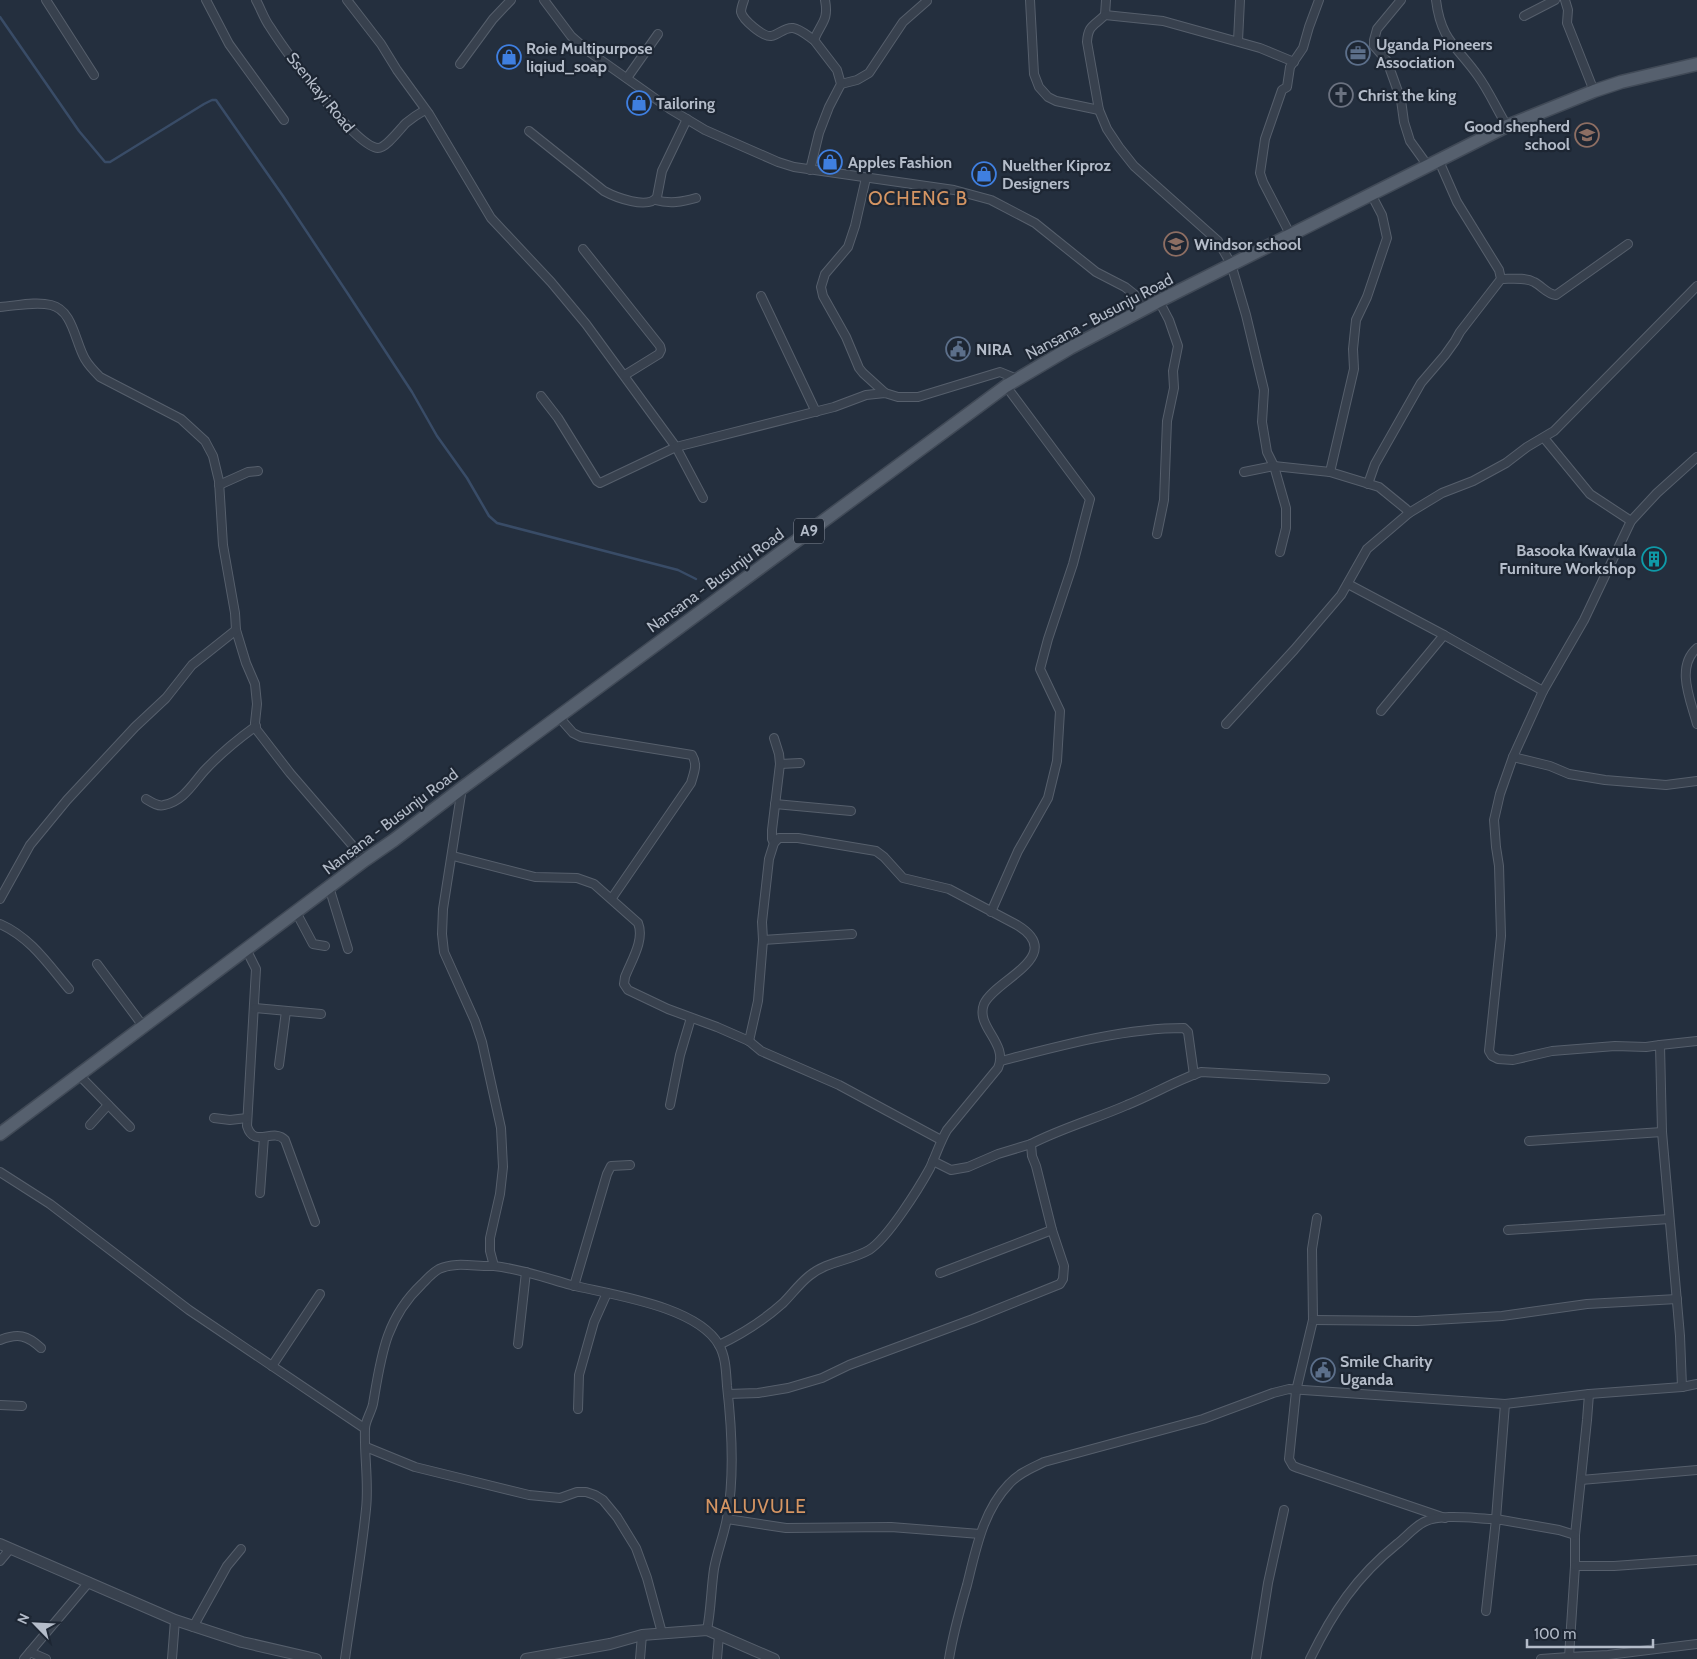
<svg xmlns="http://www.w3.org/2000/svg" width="1697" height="1659" viewBox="0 0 1697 1659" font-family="Cabin,sans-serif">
	<rect width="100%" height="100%" fill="#242f3e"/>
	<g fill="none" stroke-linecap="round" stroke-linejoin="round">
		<polyline stroke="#394c67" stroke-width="2.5" points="0,17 79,131 105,162 110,162 204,104 212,100 216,100 283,196 348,294 412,392 437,436 467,478 489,516 497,523 678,570 696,579"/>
		<g stroke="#565f6c" stroke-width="10">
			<g id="minor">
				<polyline points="46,0 94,75"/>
				<polyline points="206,0 229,44 284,120"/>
				<path d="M256 0C261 9 264 19 270 27 284 49 355 147 378 148 386 148 400 129 406 123 412 118 418 114 425 110"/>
				<polyline points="347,0 381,44 397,70 429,114 491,218 551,282 586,324 676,447 834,407 866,395 885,393 898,397 918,397 1000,372 1017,379"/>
				<polyline points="544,0 571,36 588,51 670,109 705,130 778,162 794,167 954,190 991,200 1035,223 1096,272 1125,287 1149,306"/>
				<path d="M744 0C743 3 741 8 741 12 743 20 763 37 771 36 779 35 784 27 793 28 800 29 808 36 814 40"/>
				<polyline points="1030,0 1034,74 1039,87 1048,97 1056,101 1099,110"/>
				<path d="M1106 0 1105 15C1094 26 1088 25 1087 42L1099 110 1107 129 1119 147 1134 166 1218 241 1231 264 1246 315 1264 390 1262 422 1267 452 1274 466 1286 508V528L1280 552"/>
				<polyline points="1401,0 1377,29 1374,40 1374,46 1387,61 1401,100 1404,122 1410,141 1428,166"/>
				<path d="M1436 0C1441 41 1457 46 1478 76 1489 91 1497 110 1507 126"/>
				<polyline points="1565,0 1568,10 1567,23 1594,91"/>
				<polyline points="1105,15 1163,21 1260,48 1294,62"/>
				<polyline points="1524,16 1555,0"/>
				<polyline points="1238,41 1240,0"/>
				<polyline points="460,64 493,19 511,0"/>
				<polyline points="627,78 658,34"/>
				<polyline points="841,84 857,80 869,73 903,22 927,1"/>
				<path d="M529 131 604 191C615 197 648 210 657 197L662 171 687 119"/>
				<path d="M810 170 819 133 829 107 841 84 837 70 814 40C821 22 829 21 825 0"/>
				<polyline points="866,178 855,226 848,247 825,274 821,287 823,296 846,337 859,368 863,373 885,393"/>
				<path d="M655 200C670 204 682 202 696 198"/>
				<polyline points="1290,234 1263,182 1260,173 1265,139 1282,90 1287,87 1290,67 1303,48 1309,27 1319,0"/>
				<polyline points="583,249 660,346 661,350 659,354 625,375"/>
				<path d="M1501 279C1511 279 1525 277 1534 282 1542 286 1547 294 1556 295L1628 244"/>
				<polyline points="761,296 816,412"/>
				<path d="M0 307C16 306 35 301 51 305 73 310 75 342 85 359 89 366 94 371 100 377L181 419 205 441 213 456 219 481 223 545 235 613 236 630 246 663 255 684 257 704 255 723 256 729 290 773 365 860"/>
				<polyline points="541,396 558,418 597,481 600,483 676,447 703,498"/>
				<polyline points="1544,438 1590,494 1631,521"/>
				<polyline points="1330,472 1354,369 1353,349 1356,320 1367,297 1387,238 1382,215 1371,194"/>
				<polyline points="1368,484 1375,464 1421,383 1445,355 1455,341 1460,332 1501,279 1499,270 1457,202 1439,161"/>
				<polyline points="219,485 248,472 258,471"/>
				<polyline points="1409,513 1442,493 1473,481 1506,463 1527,447 1554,431 1697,286"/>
				<polyline points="1157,534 1164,500 1167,421 1174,388 1173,371 1178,346 1169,320 1159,301"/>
				<polyline points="1348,584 1444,635 1543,691"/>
				<path d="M1697 648C1675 667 1691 701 1697 724"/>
				<polyline points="1381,711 1444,635"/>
				<path d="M558 716 573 733 581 737 692 755C698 765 694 772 691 783L612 898"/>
				<polyline points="1226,724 1294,650 1341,595 1367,549 1409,513 1406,509 1379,487 1330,472 1274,466 1244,472"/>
				<polyline points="1513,757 1550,766 1569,774 1605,780 1666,785 1697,781"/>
				<polyline points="780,764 800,763"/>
				<path d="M462 788 443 909 442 934 444 952 475 1021 482 1042 501 1128 503 1167 500 1194 490 1238V1251L494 1266C521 1269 546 1278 571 1285 612 1295 697 1306 719 1345 726 1357 726 1373 727 1386 732 1429 735 1475 727 1518 724 1535 717 1552 714 1569 711 1589 711 1610 707 1630"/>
				<path d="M146 799C151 802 158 807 164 805 184 801 193 783 205 770 220 754 238 739 256 726"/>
				<polyline points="775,804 851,811"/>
				<polyline points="774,843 772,839 772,830 780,764 779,754 774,738"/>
				<path d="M453 856 535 877 577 878 594 884 638 923C645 940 631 961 625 977L624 984 628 990 668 1009 717 1027 749 1041 761 1051 839 1085 941 1140"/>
				<polyline points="329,887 348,949"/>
				<polyline points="0,899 30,845 67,800 135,727 166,698 192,665 236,630"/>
				<polyline points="296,912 313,944 325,946"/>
				<polyline points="991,912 1018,851 1048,798 1057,761 1060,711 1040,669 1048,639 1073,564 1090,499 1006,386"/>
				<path d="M0 924C30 937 48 964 69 989"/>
				<polyline points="763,940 852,934"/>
				<path d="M246 949 256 969 247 1126C254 1149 273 1127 285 1140L315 1222"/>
				<polyline points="97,964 143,1026"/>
				<polyline points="255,1008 321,1014"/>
				<polyline points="1660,1045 1697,1041"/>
				<path d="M1001 1061C1059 1046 1124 1028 1184 1028L1188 1032 1194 1075"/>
				<polyline points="279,1065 286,1011"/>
				<polyline points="79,1075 130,1127"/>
				<polyline points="670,1105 680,1055 691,1018"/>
				<polyline points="214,1118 230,1120 247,1118"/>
				<polyline points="90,1125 108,1105"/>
				<polyline points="1529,1141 1662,1132"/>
				<polyline points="933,1161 951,1170 968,1167 998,1154 1031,1144"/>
				<polyline points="0,1172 50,1204 189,1310 364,1428"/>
				<polyline points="260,1193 264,1137"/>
				<polyline points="1317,1218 1312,1249 1313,1320 1296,1391 1289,1459 1293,1466 1298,1468 1445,1518"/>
				<polyline points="1508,1230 1669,1219"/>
				<polyline points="940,1273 1052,1230"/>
				<polyline points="574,1286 607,1174 611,1166 630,1165"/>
				<polyline points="1313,1320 1417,1321 1502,1316 1587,1304 1677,1299"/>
				<path d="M0 1340C18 1333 27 1335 41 1348"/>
				<polyline points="518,1344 526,1272"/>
				<path d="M719 1345C742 1334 764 1320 783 1303 792 1294 799 1284 809 1276 827 1261 850 1261 869 1250 888 1238 919 1188 930 1168 936 1155 940 1142 947 1130L998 1068C1009 1043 975 1027 984 1004 994 980 1068 956 1017 925L949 889 903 878 884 857 876 851 798 838H779L774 843 769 859 762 922 763 940 758 1001 749 1041"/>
				<polyline points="272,1366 320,1294"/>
				<polyline points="1682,1387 1680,1336 1662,1132 1660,1045 1646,1047 1615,1046 1552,1051 1513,1060 1498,1059 1492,1056 1489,1051 1501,936 1499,866 1496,847 1494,820 1500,794 1513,757 1543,691 1584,620 1631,521 1657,493 1697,457"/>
				<path d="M728 1394 758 1393 788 1388 822 1378 849 1365 973 1319 1060 1284 1063 1279 1064 1266 1052 1230 1036 1166 1032 1156 1031 1144C1062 1128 1095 1119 1127 1105 1152 1095 1175 1081 1201 1072L1325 1079"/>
				<polyline points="1589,1394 1587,1420 1575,1535 1575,1566 1569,1657 1608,1655 1697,1644"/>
				<polyline points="0,1405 22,1406"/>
				<polyline points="578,1409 579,1375 594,1322 607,1293"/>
				<polyline points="366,1447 415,1467 529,1495 560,1498 577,1492 586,1492 595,1495 603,1500 617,1517 636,1548 647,1578 662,1633"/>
				<polyline points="1581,1480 1697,1470"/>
				<polyline points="727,1519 786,1528 891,1527 980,1534"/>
				<polyline points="0,1561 10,1549"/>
				<polyline points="1575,1566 1614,1566 1697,1560"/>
				<polyline points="1486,1611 1496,1519 1559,1530 1575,1535"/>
				<polyline points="193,1627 227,1566 241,1549"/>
				<polyline points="30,1652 46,1659"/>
				<polyline points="24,1659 89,1582"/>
				<polyline points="172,1659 175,1620"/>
				<path d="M345 1659C352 1609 361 1559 366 1509 369 1482 364 1456 365 1429 365 1421 371 1413 373 1404 381 1357 385 1319 422 1284 427 1279 432 1273 439 1269 456 1261 476 1267 494 1266"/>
				<polyline points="640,1659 642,1635"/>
				<polyline points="717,1659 719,1635"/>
				<path d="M949 1659C953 1634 960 1609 967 1585 976 1549 983 1511 1009 1484 1019 1473 1032 1468 1044 1462L1203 1419 1273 1393 1289 1389 1505 1404 1589 1394 1682 1387 1697 1384"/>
				<polyline points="1256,1659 1268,1583 1284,1510"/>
				<path d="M1310 1659C1333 1612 1356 1577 1397 1544 1406 1537 1414 1527 1424 1522 1442 1513 1477 1519 1496 1519L1505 1404"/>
				<polyline points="1541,1659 1569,1657"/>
			</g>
		</g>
		<g stroke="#565f6c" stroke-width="12">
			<g id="tertiary">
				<polyline points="0,1544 175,1620 242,1642 316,1659"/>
				<polyline points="526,1659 610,1644 642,1635 707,1630 774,1659"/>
			</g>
		</g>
		<g stroke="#414a57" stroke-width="15">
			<polyline id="primary" points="0,1134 365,860 394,840 462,788 1006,386 1070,348 1159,301 1507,126 1594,91 1621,82 1697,64"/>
		</g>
		<use href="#minor" stroke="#38414e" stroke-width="8"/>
		<use href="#tertiary" stroke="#38414e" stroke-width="10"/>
		<use href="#primary" stroke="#56606e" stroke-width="12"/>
	</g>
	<defs>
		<g id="office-ring" transform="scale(1.25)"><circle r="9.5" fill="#1d2633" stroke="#5c6f8a" stroke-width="1.5"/><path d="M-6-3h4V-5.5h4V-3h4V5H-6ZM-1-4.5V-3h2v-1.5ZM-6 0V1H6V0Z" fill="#5c6f8a"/></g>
		<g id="shop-ring" transform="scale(1.25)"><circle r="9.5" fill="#1d2633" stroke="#3f7fe0" stroke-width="1.5"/><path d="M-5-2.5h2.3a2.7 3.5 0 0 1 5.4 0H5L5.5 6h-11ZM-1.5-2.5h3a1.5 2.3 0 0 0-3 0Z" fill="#3f7fe0"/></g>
		<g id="church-ring" transform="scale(1.25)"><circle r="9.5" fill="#1d2633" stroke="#6b7280" stroke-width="1.5"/><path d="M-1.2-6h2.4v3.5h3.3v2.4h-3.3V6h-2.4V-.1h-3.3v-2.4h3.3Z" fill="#6b7280"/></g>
		<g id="school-ring" transform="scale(1.25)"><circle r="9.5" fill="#1d2633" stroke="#8d6e63" stroke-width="1.5"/><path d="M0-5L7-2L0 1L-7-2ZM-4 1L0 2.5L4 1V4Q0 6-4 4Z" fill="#8d6e63"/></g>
		<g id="civic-ring" transform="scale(1.25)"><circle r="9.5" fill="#1d2633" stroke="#5c6f8a" stroke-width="1.5"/><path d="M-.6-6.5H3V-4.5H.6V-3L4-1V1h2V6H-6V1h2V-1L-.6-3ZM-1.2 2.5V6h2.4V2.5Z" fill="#5c6f8a"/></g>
		<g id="building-ring" transform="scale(1.25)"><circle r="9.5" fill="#1d2633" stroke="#0f9aa8" stroke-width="1.5"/><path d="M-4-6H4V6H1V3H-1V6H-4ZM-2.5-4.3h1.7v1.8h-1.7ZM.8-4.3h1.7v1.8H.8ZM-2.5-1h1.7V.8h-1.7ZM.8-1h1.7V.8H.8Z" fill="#0f9aa8"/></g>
	</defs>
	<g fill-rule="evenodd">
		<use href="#office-ring" x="1358" y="53"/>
		<use href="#shop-ring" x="509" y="57"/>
		<use href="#church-ring" x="1341" y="95"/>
		<use href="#shop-ring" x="639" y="103"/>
		<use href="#school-ring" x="1587" y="135"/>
		<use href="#shop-ring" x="830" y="162"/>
		<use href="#shop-ring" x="984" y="174"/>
		<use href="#school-ring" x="1176" y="244"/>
		<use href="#civic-ring" x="958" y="349"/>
		<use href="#building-ring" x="1654" y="559"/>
		<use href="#civic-ring" x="1323" y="1370"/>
	</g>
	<g text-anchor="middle" stroke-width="4.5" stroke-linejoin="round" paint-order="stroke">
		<rect fill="#1d2633" stroke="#878f9c" stroke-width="1" x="794" y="518.5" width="30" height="25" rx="4"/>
		<g font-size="15" font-weight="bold" fill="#b4bcc9">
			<text x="809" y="536">A9</text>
		</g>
		<g font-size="16" font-weight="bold" fill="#b4bcc9" stroke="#1d2633" text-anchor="start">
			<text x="1376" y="50">Uganda Pioneers<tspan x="1376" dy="18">Association</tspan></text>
			<text x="526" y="54">Roie Multipurpose<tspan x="526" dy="18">liqiud_soap</tspan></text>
			<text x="1358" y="101">Christ the king</text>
			<text x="656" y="109">Tailoring</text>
			<text x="1570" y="132" text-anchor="end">Good shepherd<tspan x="1570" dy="18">school</tspan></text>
			<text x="848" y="168">Apples Fashion</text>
			<text x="1002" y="171">Nuelther Kiproz<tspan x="1002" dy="18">Designers</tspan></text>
			<text x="1194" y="250">Windsor school</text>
			<text x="976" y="355">NIRA</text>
			<text x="1636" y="556" text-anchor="end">Basooka Kwavula<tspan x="1636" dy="18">Furniture Workshop</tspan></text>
			<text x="1340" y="1367">Smile Charity<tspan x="1340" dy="18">Uganda</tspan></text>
		</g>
		<g font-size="16" fill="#b4bcc9" stroke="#1d2633">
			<text transform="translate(321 92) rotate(51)" y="6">Ssenkayi Road</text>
			<text transform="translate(1099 316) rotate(-28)" y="6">Nansana - Busunju Road</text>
			<text transform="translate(715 580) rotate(-36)" y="6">Nansana - Busunju Road</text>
			<text transform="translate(390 821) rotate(-37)" y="6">Nansana - Busunju Road</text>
		</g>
		<g font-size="19" letter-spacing="1" fill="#d59563" stroke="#1d2633">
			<text x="918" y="205">OCHENG B</text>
			<text x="756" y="1513">NALUVULE</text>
		</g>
	</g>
	<g transform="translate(35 1624) rotate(294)" stroke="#1d2633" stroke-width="4" paint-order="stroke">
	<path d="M0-4L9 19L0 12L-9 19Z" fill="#b4bcc9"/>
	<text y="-8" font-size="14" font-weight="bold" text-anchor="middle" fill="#b4bcc9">N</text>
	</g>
	<path d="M1527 1639v8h126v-8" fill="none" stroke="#b4bcc9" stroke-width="2.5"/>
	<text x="1534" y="1639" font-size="15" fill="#b4bcc9" stroke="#1d2633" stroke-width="4" paint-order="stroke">100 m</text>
</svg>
